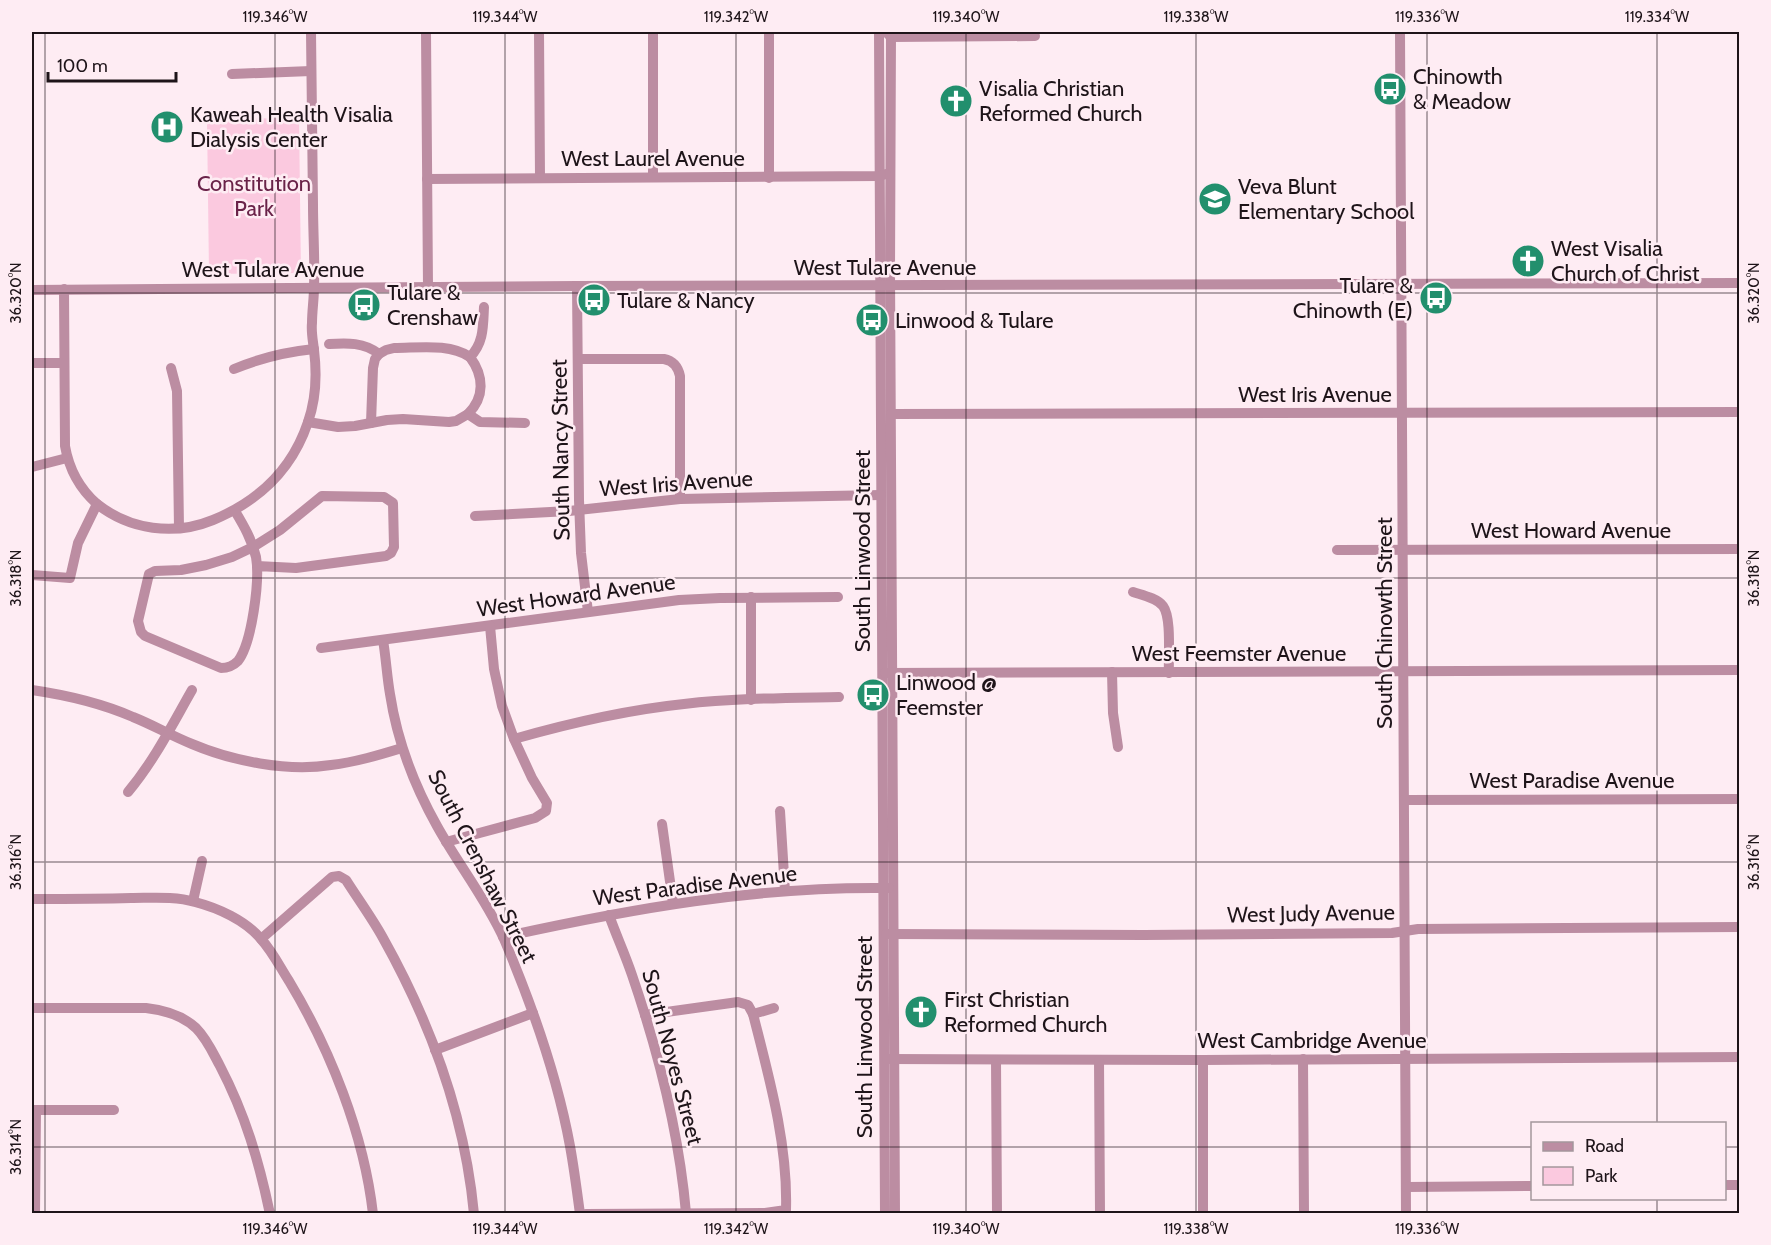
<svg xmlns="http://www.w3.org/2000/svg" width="1771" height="1245" viewBox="0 0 1771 1245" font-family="Cabin,sans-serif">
	<rect width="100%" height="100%" fill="#feecf3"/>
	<polygon fill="#fbc9df" points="299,118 301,273 209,274 207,119"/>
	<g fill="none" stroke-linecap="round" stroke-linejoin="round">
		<g stroke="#bc8da2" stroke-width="10">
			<polyline points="426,32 428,287"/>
			<polyline points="539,32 540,178"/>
			<polyline points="653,32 653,177"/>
			<polyline points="769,32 769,178"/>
			<polyline points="879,32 885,1214"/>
			<polyline points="891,32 890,271 895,1214"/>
			<polyline points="1400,32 1406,1214"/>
			<polyline points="887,33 891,37 1035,36"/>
			<polyline points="232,74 311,71"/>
			<polyline points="427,179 879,176 886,174"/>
			<polyline points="577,286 579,500 581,553 588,612"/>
			<polyline points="32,290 577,286 1740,283"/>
			<path d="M329 344C347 343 364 342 379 354L386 350 394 348C419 348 449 343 470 357"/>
			<path d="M578 359H664C674 361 678 367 680 376V499"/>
			<polyline points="32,363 63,363"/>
			<polyline points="171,368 177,391 179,528"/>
			<path d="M234 369C260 358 285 352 314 349"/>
			<path d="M468 414C485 397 484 376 470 357 484 343 483 326 484 307"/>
			<polyline points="891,414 1740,412"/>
			<polyline points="308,422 338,427 355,426 387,420 403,419 449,422 456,421 468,414 480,422 525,423"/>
			<polyline points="371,423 373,368 375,359 379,354"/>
			<polyline points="32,467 67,458"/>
			<path d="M97 504C130 530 174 536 213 520 259 501 292 470 308 422 316 399 317 374 314 350 313 341 311 332 312 323 312 311 314 299 314 287 315 259 313 232 313 205 312 147 312 89 311 32"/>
			<path d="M235 511C244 526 252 540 256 557 260 580 252 643 238 661 233 666 228 668 221 668L145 636 141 632 138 621 149 574 155 571 181 570 206 565 232 557 253 547 280 530 322 496 384 497 393 503 394 547 391 553 386 556 296 568 257 566"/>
			<polyline points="475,516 569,511 680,499 881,495"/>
			<polyline points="1337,550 1740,549"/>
			<path d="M32 575 70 578 78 543 97 504C80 489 69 469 65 446L64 289"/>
			<path d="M1133 592C1142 595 1157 598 1163 606 1172 618 1168 658 1169 673"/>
			<path d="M383 640C386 658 387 677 390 694 397 740 414 785 437 826 458 864 486 899 504 939 532 1005 557 1075 570 1146 574 1168 577 1191 580 1214"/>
			<polyline points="321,648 679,600 720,598 838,597"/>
			<polyline points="1112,672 1113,713 1118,747"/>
			<polyline points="885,673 1740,670"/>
			<path d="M32 690C66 695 101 703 133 717 153 725 172 736 192 744 232 761 287 772 331 765 356 762 379 755 402 748"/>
			<polyline points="751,700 751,597"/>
			<path d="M514 739C570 723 626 710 684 704 735 698 788 698 839 697"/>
			<path d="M128 792C154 761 172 725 192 690"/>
			<polyline points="1404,800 1740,799"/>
			<polyline points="780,811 785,891"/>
			<polyline points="662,824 673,903"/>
			<polyline points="446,842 535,818 546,811 547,803 532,778 514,739 502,706 494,669 490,626"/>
			<path d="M32 899C65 899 98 899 131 898 152 898 175 896 195 902 218 908 245 920 261 939 272 951 280 967 289 981 330 1049 364 1134 373 1214"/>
			<polyline points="193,901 202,861"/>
			<path d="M609 915C616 935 625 954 632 975 658 1051 679 1132 686 1213"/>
			<polyline points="886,934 1144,935 1392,933 1418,929 1740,927"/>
			<path d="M503 937C630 909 758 886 889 888"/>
			<path d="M261 939 332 877 339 876 346 880C358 899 372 918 383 938 430 1022 465 1117 474 1214"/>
			<path d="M32 1008H146C164 1010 182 1015 196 1028 207 1039 213 1053 220 1066 245 1114 259 1161 270 1214"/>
			<polyline points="645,1015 738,1002 748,1005 753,1014 774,1008"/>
			<polyline points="435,1050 533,1013"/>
			<polyline points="887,1059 1203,1060 1740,1057"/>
			<polyline points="1303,1059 1304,1214"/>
			<polyline points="996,1060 997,1214"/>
			<polyline points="1099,1060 1100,1214"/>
			<polyline points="1203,1060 1203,1214"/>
			<polyline points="32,1110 114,1110"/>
			<polyline points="1724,1185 1740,1185"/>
			<polyline points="1406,1187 1532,1186"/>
			<polyline points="35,1214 36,1110"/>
			<path d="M586 1214 765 1213 786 1210C788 1144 769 1077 753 1014"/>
		</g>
	</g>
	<path fill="none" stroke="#1e1419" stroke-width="1.5" stroke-opacity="0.45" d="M45 32V1214M275 32V1214M505 32V1214M736 32V1214M966 32V1214M1196 32V1214M1427 32V1214M1657 32V1124M32 293H1740M32 578H1740M32 862H1740M32 1147H1532M1724 1147H1740M1657 1198V1214"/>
	<defs>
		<g id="bus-disc" transform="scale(1.725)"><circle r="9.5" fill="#228f6d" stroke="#feecf3"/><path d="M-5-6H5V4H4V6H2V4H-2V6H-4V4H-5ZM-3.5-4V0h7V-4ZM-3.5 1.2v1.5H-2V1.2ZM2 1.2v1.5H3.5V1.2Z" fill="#fff"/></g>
		<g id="church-disc" transform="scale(1.725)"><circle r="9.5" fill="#228f6d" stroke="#feecf3"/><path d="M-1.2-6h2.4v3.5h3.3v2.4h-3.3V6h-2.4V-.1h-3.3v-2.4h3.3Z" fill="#fff"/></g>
		<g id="hospital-disc" transform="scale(1.725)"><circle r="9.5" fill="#228f6d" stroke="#feecf3"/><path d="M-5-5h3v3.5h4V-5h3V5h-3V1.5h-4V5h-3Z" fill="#fff"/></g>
		<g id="school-disc" transform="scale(1.725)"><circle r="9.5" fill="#228f6d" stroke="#feecf3"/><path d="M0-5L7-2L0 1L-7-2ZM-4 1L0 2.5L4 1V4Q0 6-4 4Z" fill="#fff"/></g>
	</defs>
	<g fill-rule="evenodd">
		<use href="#bus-disc" x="1390" y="89"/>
		<use href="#church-disc" x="956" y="101"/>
		<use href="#hospital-disc" x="167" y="127"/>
		<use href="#school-disc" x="1215" y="199"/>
		<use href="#church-disc" x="1528" y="261"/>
		<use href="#bus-disc" x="1436" y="298"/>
		<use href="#bus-disc" x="594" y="300"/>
		<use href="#bus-disc" x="364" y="305"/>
		<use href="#bus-disc" x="872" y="320"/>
		<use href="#bus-disc" x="873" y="695"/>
		<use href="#church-disc" x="921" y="1012"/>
	</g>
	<g text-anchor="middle" stroke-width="5" stroke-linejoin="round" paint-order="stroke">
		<g font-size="22" fill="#1e1419" stroke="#feecf3" text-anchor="start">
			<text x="1413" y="84">Chinowth<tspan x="1413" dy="25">&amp; Meadow</tspan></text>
			<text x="979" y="96">Visalia Christian<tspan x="979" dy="25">Reformed Church</tspan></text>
			<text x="190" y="122">Kaweah Health Visalia<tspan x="190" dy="25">Dialysis Center</tspan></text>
			<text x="1238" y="194">Veva Blunt<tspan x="1238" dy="25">Elementary School</tspan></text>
			<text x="1551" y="256">West Visalia<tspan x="1551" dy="25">Church of Christ</tspan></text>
			<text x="1413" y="293" text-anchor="end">Tulare &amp;<tspan x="1413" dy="25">Chinowth (E)</tspan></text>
			<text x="387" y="300">Tulare &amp;<tspan x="387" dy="25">Crenshaw</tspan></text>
			<text x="617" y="308">Tulare &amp; Nancy</text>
			<text x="895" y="328">Linwood &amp; Tulare</text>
			<text x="896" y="690">Linwood @<tspan x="896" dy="25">Feemster</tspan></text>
			<text x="944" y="1007">First Christian<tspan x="944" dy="25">Reformed Church</tspan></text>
		</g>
		<g font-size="22" fill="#1e1419" stroke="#feecf3">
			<text x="653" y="166">West Laurel Avenue</text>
			<text x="885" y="275">West Tulare Avenue</text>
			<text x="273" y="277">West Tulare Avenue</text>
			<text x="1315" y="402">West Iris Avenue</text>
			<text transform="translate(560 450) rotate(-91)" y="8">South Nancy Street</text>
			<text transform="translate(676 483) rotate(-4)" y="8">West Iris Avenue</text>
			<text x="1571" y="538">West Howard Avenue</text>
			<text transform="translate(862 551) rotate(-90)" y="8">South Linwood Street</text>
			<text transform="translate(576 595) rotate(-8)" y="8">West Howard Avenue</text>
			<text transform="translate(1384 623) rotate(-90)" y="8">South Chinowth Street</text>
			<text x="1239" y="661">West Feemster Avenue</text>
			<text x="1572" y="788">West Paradise Avenue</text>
			<text transform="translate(483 866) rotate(63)" y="8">South Crenshaw Street</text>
			<text transform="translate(695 885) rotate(-7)" y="8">West Paradise Avenue</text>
			<text transform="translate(1311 913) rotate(-1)" y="8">West Judy Avenue</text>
			<text transform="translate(864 1037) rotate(-90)" y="8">South Linwood Street</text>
			<text x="1312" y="1048">West Cambridge Avenue</text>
			<text transform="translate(673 1057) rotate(75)" y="8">South Noyes Street</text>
		</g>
		<g font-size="22" fill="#6a2349" stroke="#feecf3">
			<text x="254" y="191">Constitution<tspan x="254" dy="25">Park</tspan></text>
		</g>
	</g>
	<rect width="1771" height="1245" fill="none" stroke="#feecf3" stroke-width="66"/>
	<rect x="1531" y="1122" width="195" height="78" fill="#feecf3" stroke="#a4969c" stroke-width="1.5"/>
	<rect x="1543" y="1142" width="30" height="9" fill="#bc8da2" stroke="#a4969c" stroke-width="1.5"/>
	<text x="1585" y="1152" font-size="18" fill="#1e1419">Road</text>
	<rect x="1543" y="1167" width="30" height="18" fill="#fbc9df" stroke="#a4969c" stroke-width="1.5"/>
	<text x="1585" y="1182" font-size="18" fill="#1e1419">Park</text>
	<path d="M48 72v9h128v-9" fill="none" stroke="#1e1419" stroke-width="3"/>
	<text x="57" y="72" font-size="18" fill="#1e1419" stroke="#feecf3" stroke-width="4.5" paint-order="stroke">100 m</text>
	<rect x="33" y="33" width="1705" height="1179" fill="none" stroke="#1e1419" stroke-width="2"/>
	<g font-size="15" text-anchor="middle" fill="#1e1419">
		<text x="275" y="22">119.346°W</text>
		<text x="505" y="22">119.344°W</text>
		<text x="736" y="22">119.342°W</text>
		<text x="966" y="22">119.340°W</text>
		<text x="1196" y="22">119.338°W</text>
		<text x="1427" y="22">119.336°W</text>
		<text x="1657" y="22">119.334°W</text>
		<text transform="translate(16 293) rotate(-90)" y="5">36.320°N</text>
		<text transform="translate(1754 293) rotate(-90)" y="5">36.320°N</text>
		<text transform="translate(16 578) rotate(-90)" y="5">36.318°N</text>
		<text transform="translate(1754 578) rotate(-90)" y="5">36.318°N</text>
		<text transform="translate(16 862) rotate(-90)" y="5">36.316°N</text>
		<text transform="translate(1754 862) rotate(-90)" y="5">36.316°N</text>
		<text transform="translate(16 1147) rotate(-90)" y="5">36.314°N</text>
		<text x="275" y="1234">119.346°W</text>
		<text x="505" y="1234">119.344°W</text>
		<text x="736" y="1234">119.342°W</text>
		<text x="966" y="1234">119.340°W</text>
		<text x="1196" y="1234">119.338°W</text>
		<text x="1427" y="1234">119.336°W</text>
	</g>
</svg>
